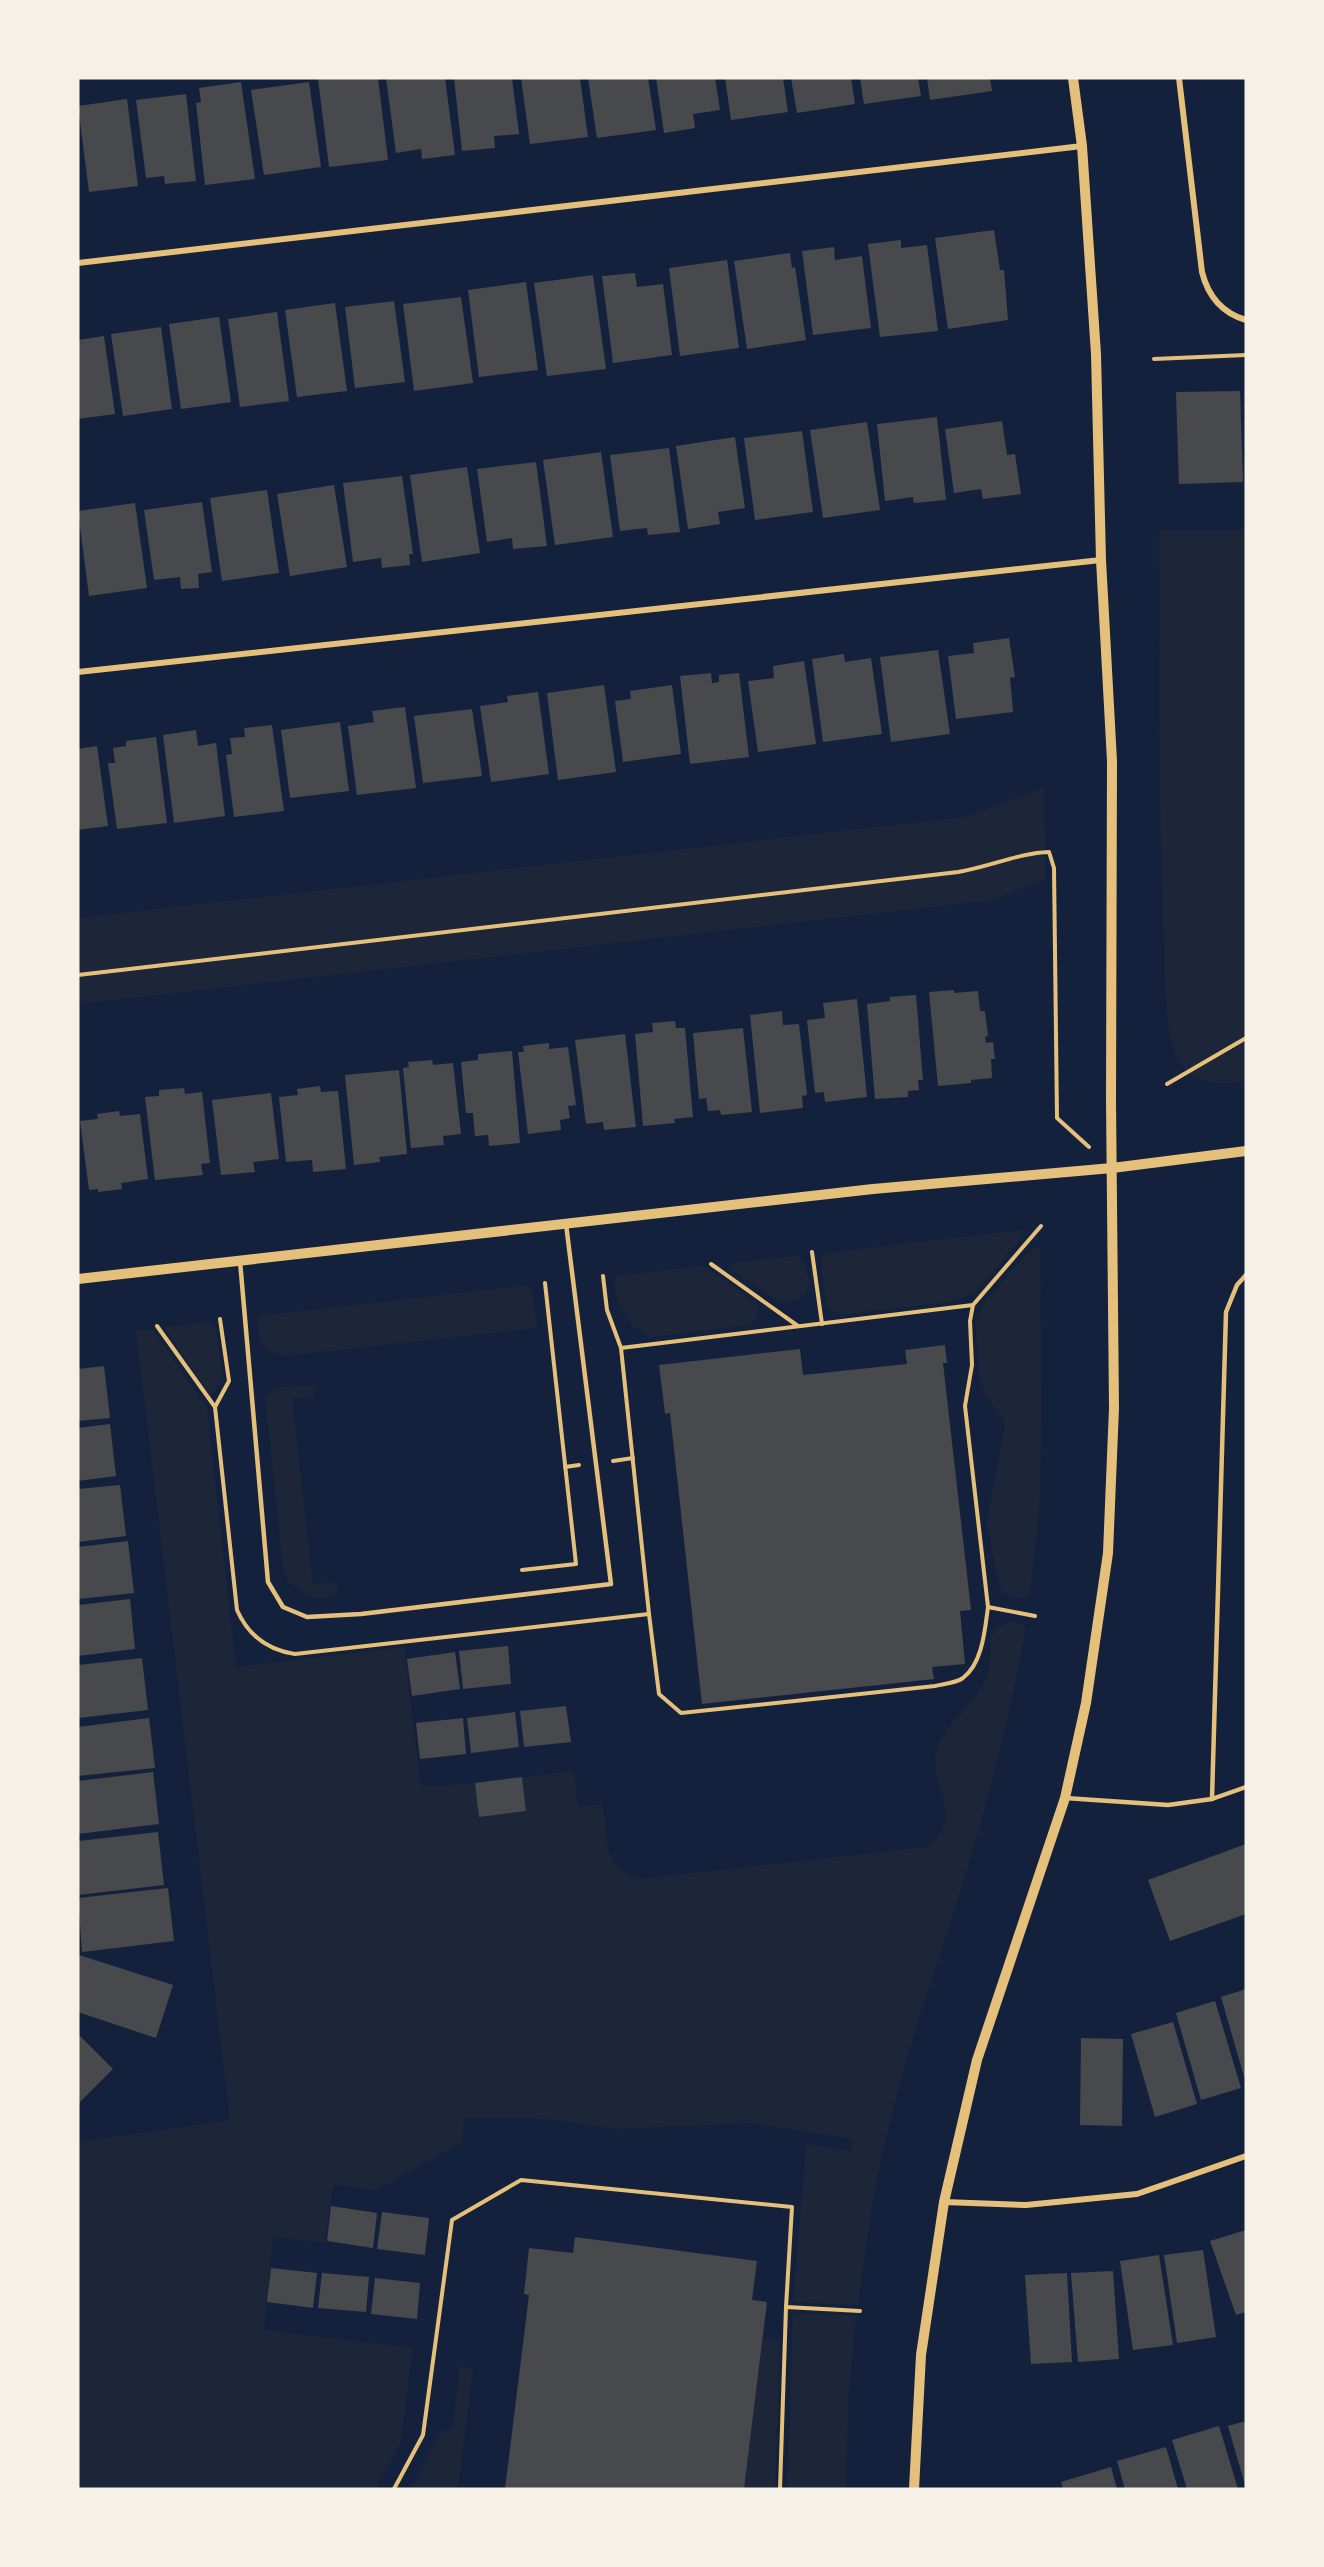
<svg xmlns="http://www.w3.org/2000/svg" width="1324" height="2567" viewBox="0 0 1324 2567" font-family="Signika,sans-serif">
	<rect width="100%" height="100%" fill="#14213d"/>
	<g fill="#1d2539">
		<path d="M1159 530H1246V1082C1217 1084 1191 1086 1176 1056 1164 1030 1165 968 1164 938 1158 802 1160 666 1159 530Z"/>
		<polygon points="1044,787 1045,879 994,900 78,1004 78,918 965,817"/>
		<polygon points="1023,1230 1026,1232 1024,1235 976,1292 955,1301 842,1315 829,1308 826,1304 821,1263 824,1253"/>
		<polygon points="1040,1246 1042,1414 1039,1514 1030,1593 1026,1598 1011,1597 1002,1591 996,1574 987,1521 1005,1426 1004,1421 984,1392 980,1380 975,1321 984,1302 1027,1254"/>
		<polygon points="797,1256 805,1263 810,1287 801,1299 780,1302 730,1269 730,1263"/>
		<path d="M703 1266 756 1303 759 1310 757 1318 750 1325 652 1337C630 1332 611 1298 615 1276Z"/>
		<path d="M530 1285 533 1294 537 1328 286 1356C263 1355 256 1337 258 1316Z"/>
		<polygon points="211,1322 216,1328 223,1379 210,1396 164,1327"/>
		<path d="M152 1329 207 1408 236 1667 404 1647 421 1787 475 1783 479 1816 526 1811 522 1777 574 1771 578 1807 603 1804 608 1851 616 1865 637 1879 926 1847C970 1814 926 1787 937 1749 946 1720 980 1702 988 1672 991 1661 990 1646 991 1635L1000 1626 1014 1621 1026 1628C1011 1709 992 1788 968 1866 943 1950 912 2032 891 2117 875 2179 866 2242 858 2305L793 2302 806 2144 851 2151 853 2139 751 2123 617 2129 548 2119 464 2118 462 2142 376 2190 333 2185 325 2243 273 2237 264 2330 413 2348 400 2445 374 2489H78V2142L230 2120 136 1330Z"/>
		<path d="M311 1385 315 1386 316 1391 313 1396 292 1399 313 1584 333 1582 338 1586V1592C322 1609 294 1590 284 1575L265 1397 274 1388Z"/>
		<polygon points="793,2313 856,2316 848,2405 846,2489 787,2489"/>
		<polygon points="763,2338 780,2339 775,2489 744,2489"/>
		<polygon points="460,2366 473,2368 458,2489 411,2489 439,2433 453,2426"/>
	</g>
	<g fill="#48494c">
		<polygon points="378,78 388,160 329,167 318,79"/>
		<polygon points="386,78 445,78 455,155 422,159 421,149 396,153"/>
		<polygon points="454,78 512,78 519,134 494,136 495,148 462,151"/>
		<polygon points="521,78 580,78 588,137 530,144"/>
		<polygon points="588,78 648,78 656,130 597,138"/>
		<polygon points="656,78 715,78 720,110 693,114 695,128 664,133"/>
		<polygon points="725,78 783,78 788,112 731,120"/>
		<polygon points="791,78 851,78 855,104 797,113"/>
		<polygon points="860,78 918,78 921,96 864,104"/>
		<polygon points="927,78 990,78 992,91 930,100"/>
		<polygon points="241,82 255,179 205,185 196,103 201,102 199,88"/>
		<polygon points="309,82 321,167 264,175 251,90"/>
		<polygon points="186,94 196,181 165,184 164,176 146,178 136,100"/>
		<polygon points="127,99 138,186 89,192 78,106"/>
		<polygon points="994,230 1000,270 1004,270 1008,320 948,329 935,238"/>
		<polygon points="901,240 901,248 927,245 938,331 880,337 868,244"/>
		<polygon points="834,247 835,260 862,256 871,328 813,335 802,251"/>
		<polygon points="790,253 792,268 795,267 806,340 747,349 734,261"/>
		<polygon points="727,260 739,348 680,356 669,268"/>
		<polygon points="635,273 637,287 663,284 672,355 613,363 602,276"/>
		<polygon points="593,275 606,369 547,376 534,283"/>
		<polygon points="526,282 538,370 479,377 468,290"/>
		<polygon points="461,297 473,383 414,391 403,304"/>
		<polygon points="394,301 405,382 355,388 345,307"/>
		<polygon points="335,303 347,391 297,397 285,310"/>
		<polygon points="277,312 289,401 240,407 228,319"/>
		<polygon points="219,317 231,402 181,409 169,324"/>
		<polygon points="161,327 172,409 123,416 111,334"/>
		<polygon points="104,336 115,414 78,419 78,340"/>
		<polygon points="1240,391 1243,482 1179,484 1176,392"/>
		<polygon points="937,417 946,500 914,503 913,497 885,501 877,424"/>
		<polygon points="1002,421 1007,455 1015,454 1021,494 983,499 981,489 954,493 945,429"/>
		<polygon points="867,422 880,510 823,518 810,430"/>
		<polygon points="802,431 813,512 755,520 744,438"/>
		<polygon points="735,437 745,508 718,512 720,524 688,529 676,446"/>
		<polygon points="669,448 680,532 648,535 647,528 620,531 610,455"/>
		<polygon points="601,452 613,537 555,545 543,460"/>
		<polygon points="536,462 547,546 513,549 512,538 487,542 477,469"/>
		<polygon points="467,467 480,553 422,562 410,475"/>
		<polygon points="402,476 413,554 409,554 410,565 382,568 381,558 353,562 343,483"/>
		<polygon points="334,485 347,567 290,576 277,494"/>
		<polygon points="267,490 279,573 222,581 210,498"/>
		<polygon points="202,502 212,572 198,574 199,588 181,589 180,577 154,580 144,510"/>
		<polygon points="135,503 147,588 89,596 78,511"/>
		<polygon points="1009,638 1015,677 1010,678 1013,712 956,719 948,656 974,653 973,643"/>
		<polygon points="938,650 950,734 891,742 880,657"/>
		<polygon points="844,654 845,662 871,658 882,734 823,742 812,659"/>
		<polygon points="804,661 816,744 758,752 748,681 774,678 773,666"/>
		<polygon points="711,673 712,683 719,682 719,675 739,673 749,757 690,764 680,676"/>
		<polygon points="604,685 616,772 558,780 547,693"/>
		<polygon points="672,685 681,754 623,762 615,701 631,699 630,691"/>
		<polygon points="538,692 549,774 491,782 480,706 508,702 507,696"/>
		<polygon points="405,707 416,788 357,795 348,726 374,722 372,711"/>
		<polygon points="472,709 482,776 423,783 414,716"/>
		<polygon points="340,722 349,791 290,798 281,730"/>
		<polygon points="272,725 284,811 234,817 226,755 232,754 230,738 245,737 244,728"/>
		<polygon points="196,730 198,746 216,743 225,816 174,823 163,735"/>
		<polygon points="156,737 167,823 117,829 108,763 115,763 113,748 126,746 126,741"/>
		<polygon points="97,746 108,826 78,830 78,749"/>
		<polygon points="954,990 954,993 978,991 980,1011 985,1011 988,1036 985,1037 986,1043 993,1042 995,1059 991,1059 992,1078 971,1080 971,1083 938,1086 929,992"/>
		<polygon points="916,995 923,1080 918,1080 919,1090 908,1091 908,1097 875,1099 867,1004 890,1001 890,997"/>
		<polygon points="857,999 867,1097 825,1102 824,1092 815,1093 807,1020 825,1018 823,1003"/>
		<polygon points="782,1011 783,1025 799,1024 807,1095 802,1096 803,1108 760,1113 750,1015"/>
		<polygon points="675,1021 676,1028 685,1028 693,1117 674,1119 675,1123 643,1126 635,1034 653,1032 652,1023"/>
		<polygon points="743,1028 752,1112 721,1115 720,1110 708,1111 706,1098 699,1099 693,1033"/>
		<polygon points="625,1034 636,1127 604,1130 603,1122 586,1124 575,1040"/>
		<polygon points="549,1043 549,1049 568,1047 576,1105 568,1106 570,1118 560,1120 561,1130 528,1134 518,1052 524,1052 523,1046"/>
		<polygon points="512,1051 520,1143 489,1146 488,1135 475,1136 473,1113 466,1113 461,1062 478,1060 478,1054"/>
		<polygon points="432,1060 433,1065 453,1063 461,1134 443,1136 444,1145 411,1148 403,1068 409,1067 408,1062"/>
		<polygon points="399,1070 407,1154 379,1157 380,1162 354,1165 345,1075"/>
		<polygon points="320,1086 321,1092 338,1091 346,1169 313,1172 312,1160 286,1162 279,1097 298,1095 297,1089"/>
		<polygon points="184,1088 185,1094 202,1092 210,1163 201,1164 203,1175 155,1180 145,1097 159,1096 159,1090"/>
		<polygon points="271,1093 279,1159 253,1162 255,1172 221,1175 212,1100"/>
		<polygon points="119,1111 120,1116 140,1114 148,1179 121,1183 122,1189 98,1192 98,1189 89,1190 80,1121 98,1119 97,1114"/>
		<polygon points="945,1345 947,1363 943,1363 971,1610 960,1611 965,1664 932,1667 934,1679 702,1704 670,1413 665,1414 659,1365 800,1349 803,1375 907,1364 905,1350"/>
		<polygon points="104,1366 110,1418 78,1421 78,1369"/>
		<polygon points="110,1424 116,1476 78,1481 78,1428"/>
		<polygon points="120,1485 126,1536 78,1542 78,1489"/>
		<polygon points="128,1541 134,1593 78,1599 78,1547"/>
		<polygon points="130,1599 135,1649 78,1656 78,1605"/>
		<polygon points="508,1646 511,1684 463,1689 459,1651"/>
		<polygon points="455,1652 460,1689 412,1696 407,1659"/>
		<polygon points="142,1658 148,1710 78,1718 78,1665"/>
		<polygon points="566,1706 571,1742 524,1747 520,1711"/>
		<polygon points="515,1712 519,1747 471,1753 467,1718"/>
		<polygon points="149,1718 155,1768 78,1776 78,1727"/>
		<polygon points="463,1718 466,1754 420,1759 416,1723"/>
		<polygon points="153,1772 159,1824 78,1834 78,1781"/>
		<polygon points="522,1777 526,1811 479,1817 475,1783"/>
		<polygon points="158,1832 164,1885 78,1895 78,1841"/>
		<polygon points="1246,1844 1246,1914 1170,1941 1148,1880"/>
		<polygon points="168,1888 174,1941 82,1952 78,1898"/>
		<polygon points="79,1955 173,1985 156,2038 78,2012"/>
		<polygon points="1246,1989 1246,2080 1245,2080 1221,1997"/>
		<polygon points="1215,2001 1241,2088 1201,2100 1176,2013"/>
		<polygon points="1173,2022 1197,2104 1155,2117 1131,2034"/>
		<polygon points="78,2034 113,2069 78,2104"/>
		<polygon points="1081,2038 1123,2039 1122,2126 1080,2125"/>
		<polygon points="331,2206 377,2213 373,2248 327,2241"/>
		<polygon points="382,2212 429,2218 425,2255 377,2249"/>
		<polygon points="1246,2230 1246,2312 1236,2315 1210,2241"/>
		<polygon points="575,2237 757,2261 752,2300 767,2302 744,2489 505,2489 529,2295 524,2294 529,2248 573,2253"/>
		<polygon points="1203,2250 1216,2337 1177,2343 1164,2255"/>
		<polygon points="1159,2255 1173,2345 1133,2350 1120,2261"/>
		<polygon points="271,2268 317,2273 313,2308 267,2302"/>
		<polygon points="1113,2271 1119,2359 1078,2362 1071,2273"/>
		<polygon points="322,2273 369,2277 366,2312 318,2308"/>
		<polygon points="1067,2273 1072,2362 1031,2364 1025,2275"/>
		<polygon points="375,2278 420,2283 417,2319 371,2314"/>
		<polygon points="1246,2421 1246,2485 1245,2485 1228,2426"/>
		<polygon points="1219,2426 1238,2489 1187,2489 1172,2440"/>
		<polygon points="1166,2447 1178,2489 1125,2489 1117,2461"/>
		<polygon points="1111,2467 1117,2489 1063,2489 1061,2482"/>
	</g>
	<g fill="none" stroke-linecap="round" stroke-linejoin="round">
		<g stroke="#e5c07b" stroke-width="4">
			<polyline points="1154,359 1246,355"/>
			<path d="M78 975 958 872C989 867 1019 853 1049 852L1054 868 1057 1118 1089 1147"/>
			<polyline points="1167,1084 1246,1038"/>
			<polyline points="812,1252 822,1324"/>
			<polyline points="711,1264 798,1326"/>
			<path d="M220 1319 229 1381 215 1407 237 1610C248 1635 268 1650 295 1654L649 1614 621 1348 607 1310 603 1276"/>
			<polyline points="157,1326 215,1407"/>
			<polyline points="621,1348 973,1305 1041,1226"/>
			<polyline points="613,1461 633,1458"/>
			<polyline points="565,1467 579,1465"/>
			<polyline points="522,1570 576,1564 545,1283"/>
			<polyline points="988,1607 1035,1616"/>
			<path d="M649 1614 659 1694 681 1713 935 1686C943 1684 956 1683 963 1678 983 1663 985 1628 988 1607L965 1406 972 1365 970 1321 973 1305"/>
			<polyline points="394,2489 423,2435 452,2220 521,2180 792,2207 786,2307"/>
			<polyline points="780,2489 786,2307 860,2311"/>
		</g>
		<g stroke="#e5c07b" stroke-width="4.5">
			<polyline points="240,1261 268,1582 283,1607 307,1617 361,1614 611,1584 566,1224"/>
			<polyline points="1065,1798 1168,1805 1212,1799 1246,1787"/>
			<polyline points="1212,1799 1226,1312 1237,1285 1246,1275"/>
		</g>
		<g stroke="#e5c07b" stroke-width="6">
			<path d="M1179 78 1202 272C1208 296 1222 313 1246 320"/>
			<polyline points="78,263 1082,146"/>
			<polyline points="78,672 1101,560"/>
			<polyline points="944,2202 1026,2205 1137,2194 1246,2156"/>
		</g>
		<g stroke="#e5c07b" stroke-width="10">
			<polyline points="78,1279 873,1189 1112,1168 1246,1151"/>
			<polyline points="914,2489 921,2355 944,2202 977,2060 1065,1798 1086,1703 1108,1553 1114,1408 1111,1101 1112,761 1101,560 1096,354 1082,146 1073,78"/>
		</g>
	</g>
	<rect width="1324" height="2567" fill="none" stroke="#f6f1e7" stroke-width="159"/>
</svg>
